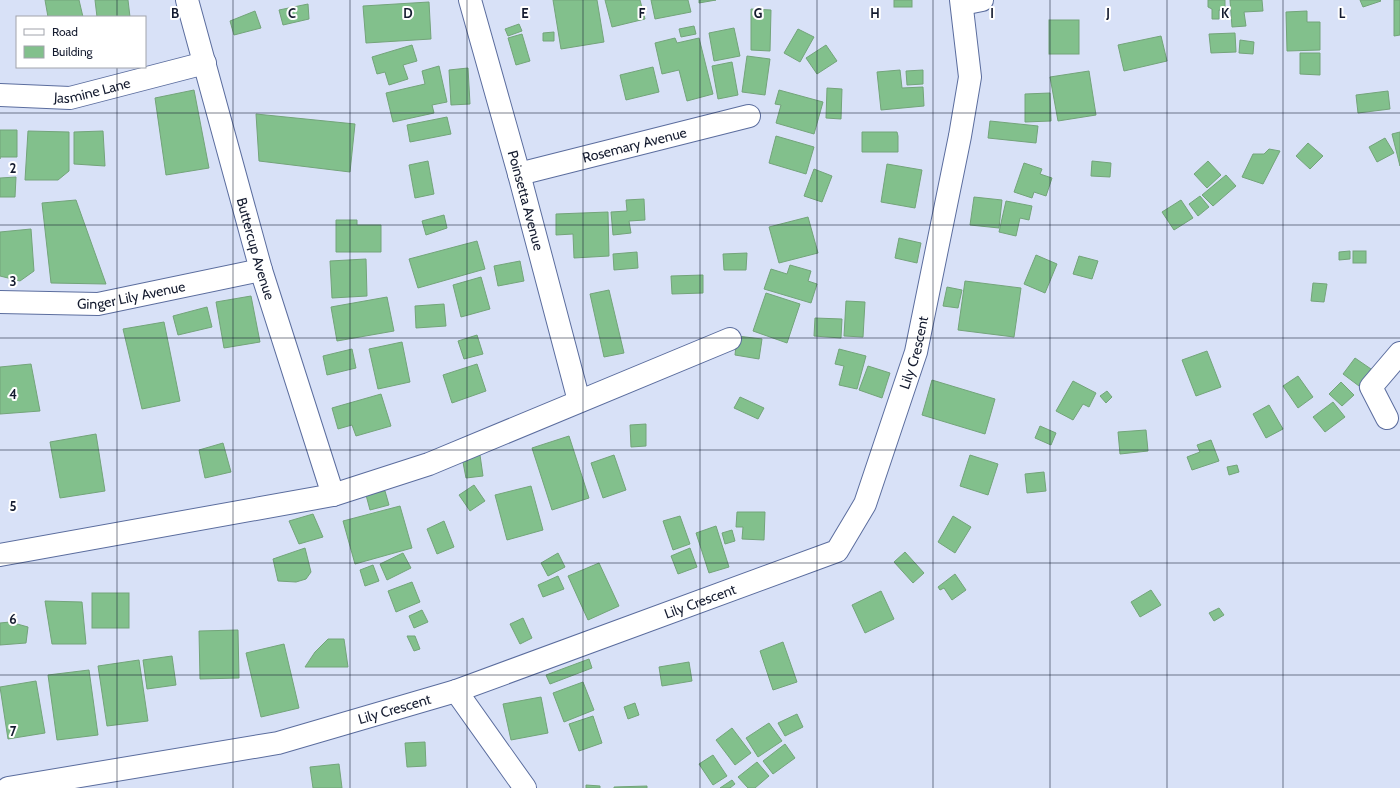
<svg xmlns="http://www.w3.org/2000/svg" width="1400" height="788" viewBox="0 0 1400 788" font-family="Cabin,sans-serif">
	<rect width="100%" height="100%" fill="#d8e1f7"/>
	<g fill="#82c08c" stroke="#73a47a">
		<polygon points="45,0 79,0 83,17 48,17"/>
		<polygon points="95,0 128,0 130,17 97,17"/>
		<polygon points="553,0 597,0 604,42 561,49"/>
		<polygon points="605,0 640,0 645,19 612,27"/>
		<polygon points="651,0 688,0 691,12 655,19"/>
		<polygon points="699,0 716,0 699,3"/>
		<rect x="894" y="0" width="18" height="7"/>
		<polygon points="1208,0 1225,0 1225,11 1219,10 1219,19 1212,19 1212,9 1208,7"/>
		<polygon points="1230,0 1262,0 1263,11 1244,12 1246,26 1232,27"/>
		<polygon points="1360,0 1380,0 1381,1 1363,7"/>
		<polygon points="1394,0 1400,0 1400,35 1394,36"/>
		<polygon points="429,2 431,39 366,43 363,6"/>
		<polygon points="308,4 309,19 283,25 279,10"/>
		<polygon points="751,9 771,10 770,51 751,50"/>
		<polygon points="255,11 261,28 234,35 230,21"/>
		<polygon points="1307,11 1307,22 1320,22 1320,50 1287,51 1286,12"/>
		<rect x="1049" y="20" width="30" height="34"/>
		<polygon points="519,24 522,31 508,36 505,29"/>
		<polygon points="694,26 696,34 681,37 679,29"/>
		<polygon points="734,28 740,56 714,61 709,33"/>
		<polygon points="798,29 814,37 800,62 784,53"/>
		<polygon points="554,32 554,41 543,41 543,33"/>
		<polygon points="1235,33 1236,52 1211,53 1209,34"/>
		<polygon points="522,34 530,61 516,65 508,38"/>
		<polygon points="1161,36 1167,61 1124,71 1118,45"/>
		<polygon points="675,38 677,43 699,38 713,94 687,101 679,70 662,74 655,43"/>
		<polygon points="1240,40 1254,42 1253,54 1239,53"/>
		<polygon points="412,45 417,61 403,65 408,79 389,85 385,72 377,74 372,57"/>
		<polygon points="826,45 837,61 817,74 806,58"/>
		<polygon points="1300,53 1320,53 1320,75 1300,74"/>
		<polygon points="747,56 770,59 765,95 742,92"/>
		<polygon points="732,62 738,95 718,99 712,66"/>
		<polygon points="439,66 447,102 432,105 434,113 393,122 386,93 425,84 422,71"/>
		<polygon points="653,67 659,92 626,100 620,75"/>
		<polygon points="468,68 470,104 451,105 449,70"/>
		<polygon points="900,70 902,88 923,87 924,106 881,110 877,72"/>
		<polygon points="923,70 923,84 907,85 906,71"/>
		<polygon points="1089,71 1096,115 1058,121 1050,77"/>
		<polygon points="827,88 842,89 841,119 826,118"/>
		<polygon points="194,90 209,168 166,175 155,98"/>
		<polygon points="779,90 823,102 814,134 776,123 781,105 775,104"/>
		<polygon points="1388,91 1390,109 1358,113 1356,95"/>
		<polygon points="1050,93 1051,121 1025,122 1025,94"/>
		<polygon points="256,114 355,124 350,172 259,161"/>
		<polygon points="447,117 451,134 410,142 407,125"/>
		<polygon points="990,121 1038,126 1036,143 988,138"/>
		<polygon points="0,130 17,130 17,157 0,157 0,159"/>
		<polygon points="28,131 69,132 69,171 58,180 25,180"/>
		<polygon points="103,131 105,166 74,164 74,132"/>
		<polygon points="862,132 897,132 898,136 898,152 862,152"/>
		<polygon points="1400,132 1400,166 1392,134"/>
		<polygon points="776,136 814,147 806,174 769,163"/>
		<polygon points="1385,138 1394,153 1377,162 1369,147"/>
		<polygon points="1308,143 1323,156 1310,169 1296,156"/>
		<polygon points="1269,149 1280,151 1263,184 1242,177 1253,154 1264,154"/>
		<polygon points="428,161 434,194 415,198 409,165"/>
		<polygon points="1092,161 1111,163 1110,177 1091,176"/>
		<polygon points="1208,161 1221,175 1207,188 1194,174"/>
		<polygon points="1024,163 1042,169 1040,174 1052,178 1046,196 1034,192 1032,198 1014,192"/>
		<polygon points="887,164 922,170 915,208 881,202"/>
		<polygon points="814,169 832,176 822,202 804,196"/>
		<polygon points="1226,175 1236,186 1213,206 1202,195"/>
		<polygon points="16,177 15,197 0,197 0,178"/>
		<polygon points="1200,196 1209,207 1198,216 1189,204"/>
		<polygon points="974,197 1002,200 999,228 970,225"/>
		<polygon points="644,199 645,220 629,221 631,233 613,235 611,212 627,211 626,200"/>
		<polygon points="76,200 106,284 51,283 42,203"/>
		<polygon points="1181,200 1193,218 1174,230 1162,212"/>
		<polygon points="1006,201 1032,206 1029,220 1020,218 1016,236 999,232"/>
		<polygon points="608,212 609,256 574,258 573,234 556,235 556,214"/>
		<polygon points="444,215 447,228 426,235 422,221"/>
		<polygon points="808,217 818,253 779,263 769,227"/>
		<polygon points="336,220 357,220 357,225 381,225 381,252 336,252"/>
		<polygon points="31,229 34,271 20,281 0,276 0,232"/>
		<polygon points="899,238 921,243 917,263 895,258"/>
		<polygon points="477,241 485,269 418,288 409,259"/>
		<polygon points="1350,251 1350,259 1339,260 1339,252"/>
		<rect x="1353" y="251" width="13" height="12"/>
		<polygon points="637,252 638,268 614,270 613,254"/>
		<polygon points="747,253 746,270 724,270 723,254"/>
		<polygon points="1036,255 1057,264 1045,293 1024,284"/>
		<polygon points="1079,256 1098,261 1092,279 1073,274"/>
		<polygon points="366,259 367,296 332,298 330,261"/>
		<polygon points="520,261 524,281 498,286 494,266"/>
		<polygon points="790,265 811,271 808,281 817,284 811,303 764,289 771,269 787,274"/>
		<polygon points="703,275 703,293 672,294 671,276"/>
		<polygon points="481,277 490,309 461,317 453,285"/>
		<polygon points="965,281 1021,288 1014,337 958,330"/>
		<polygon points="1313,283 1327,284 1324,302 1311,301"/>
		<polygon points="947,287 962,290 958,308 943,306"/>
		<polygon points="609,290 624,353 604,357 590,294"/>
		<polygon points="766,293 800,304 787,343 753,331"/>
		<polygon points="251,296 260,342 224,348 216,302"/>
		<polygon points="387,297 394,331 337,341 331,307"/>
		<polygon points="846,301 865,302 863,337 844,336"/>
		<polygon points="444,304 446,326 416,328 415,306"/>
		<polygon points="207,307 212,327 178,335 173,316"/>
		<polygon points="815,318 842,319 841,338 814,336"/>
		<polygon points="164,322 180,401 142,409 123,329"/>
		<polygon points="477,335 483,354 464,359 458,341"/>
		<polygon points="737,336 762,339 759,359 735,355"/>
		<polygon points="402,342 410,382 378,389 369,349"/>
		<polygon points="352,349 356,368 327,375 323,356"/>
		<polygon points="839,349 866,356 857,389 839,385 844,366 835,364"/>
		<polygon points="1207,351 1221,387 1196,396 1182,360"/>
		<polygon points="1355,358 1371,369 1359,386 1343,374"/>
		<polygon points="31,364 40,411 0,414 0,367"/>
		<polygon points="477,364 486,391 452,403 443,375"/>
		<polygon points="868,366 890,373 882,398 859,390"/>
		<polygon points="1298,376 1313,397 1298,408 1283,386"/>
		<polygon points="932,380 995,399 985,434 922,415"/>
		<polygon points="1073,381 1096,393 1089,407 1083,404 1073,420 1056,411"/>
		<polygon points="1341,382 1354,395 1342,406 1329,394"/>
		<polygon points="1107,391 1112,397 1106,403 1100,396"/>
		<polygon points="381,394 391,426 356,436 352,425 338,429 332,408"/>
		<polygon points="740,397 764,408 758,419 734,408"/>
		<polygon points="1333,402 1345,417 1325,432 1313,417"/>
		<polygon points="1269,405 1283,429 1266,438 1253,414"/>
		<polygon points="646,424 646,446 631,447 630,425"/>
		<polygon points="1040,426 1056,433 1051,445 1035,438"/>
		<polygon points="1146,430 1148,451 1120,454 1118,432"/>
		<polygon points="96,434 105,491 60,498 50,442"/>
		<polygon points="569,436 589,498 552,510 532,448"/>
		<polygon points="1211,440 1219,461 1192,470 1187,457 1200,452 1197,445"/>
		<polygon points="223,443 231,472 205,478 199,450"/>
		<polygon points="480,455 483,476 466,478 462,457"/>
		<polygon points="614,455 626,490 603,498 591,463"/>
		<polygon points="970,455 998,464 988,495 960,486"/>
		<polygon points="1237,465 1239,472 1229,475 1227,467"/>
		<polygon points="1044,472 1046,491 1027,493 1025,474"/>
		<polygon points="474,485 485,501 470,511 459,495"/>
		<polygon points="531,486 543,530 507,540 495,495"/>
		<polygon points="385,491 389,505 370,510 366,495"/>
		<polygon points="400,506 412,548 355,564 343,521"/>
		<polygon points="737,512 765,512 764,540 742,539 743,527 736,527"/>
		<polygon points="313,514 323,537 299,544 289,521"/>
		<polygon points="680,516 690,544 673,550 663,521"/>
		<polygon points="953,516 971,527 955,553 938,542"/>
		<polygon points="444,521 454,547 437,554 427,529"/>
		<polygon points="716,526 729,567 709,573 696,533"/>
		<polygon points="732,530 735,541 725,544 722,533"/>
		<polygon points="305,548 311,572 306,579 296,582 278,581 273,559"/>
		<polygon points="690,548 697,567 678,574 671,556"/>
		<polygon points="905,552 924,573 913,583 894,562"/>
		<polygon points="403,553 411,568 387,580 380,564"/>
		<polygon points="558,553 565,567 548,576 541,563"/>
		<polygon points="599,563 619,606 588,620 568,576"/>
		<polygon points="373,565 379,581 365,586 360,570"/>
		<polygon points="955,574 966,590 952,600 944,588 940,590 938,587"/>
		<polygon points="558,576 564,589 543,597 538,585"/>
		<polygon points="412,582 420,602 396,612 388,591"/>
		<polygon points="1151,590 1161,605 1140,617 1131,602"/>
		<polygon points="881,591 894,619 865,633 852,605"/>
		<rect x="92" y="593" width="37" height="35"/>
		<polygon points="45,601 82,602 86,644 52,644"/>
		<polygon points="1219,608 1224,615 1214,621 1209,613"/>
		<polygon points="422,610 428,622 414,628 409,616"/>
		<polygon points="523,618 532,638 520,644 510,624"/>
		<polygon points="10,622 28,627 26,643 0,645 0,623"/>
		<polygon points="238,630 239,678 200,679 199,631"/>
		<polygon points="407,636 415,636 420,649 414,651"/>
		<polygon points="328,639 344,639 348,667 305,667 315,652"/>
		<polygon points="783,642 797,682 773,690 760,651"/>
		<polygon points="284,644 299,708 261,717 246,653"/>
		<polygon points="172,656 176,685 147,689 143,660"/>
		<polygon points="589,659 592,668 550,684 546,675"/>
		<polygon points="139,660 148,721 107,726 98,666"/>
		<polygon points="689,662 692,681 662,686 659,667"/>
		<polygon points="89,670 98,735 57,740 48,675"/>
		<polygon points="36,681 45,733 8,739 0,687"/>
		<polygon points="583,682 594,710 564,722 553,693"/>
		<polygon points="541,697 548,733 511,740 503,704"/>
		<polygon points="635,703 639,715 628,719 624,707"/>
		<polygon points="797,714 803,727 785,736 778,723"/>
		<polygon points="593,716 602,743 579,751 569,724"/>
		<polygon points="769,723 782,741 758,757 746,738"/>
		<polygon points="732,728 751,753 735,765 716,740"/>
		<polygon points="425,742 426,766 407,767 405,743"/>
		<polygon points="785,744 795,758 773,774 763,761"/>
		<polygon points="713,755 727,776 713,785 699,764"/>
		<polygon points="757,762 769,776 755,788 748,788 738,777"/>
		<polygon points="339,764 342,788 313,788 310,767"/>
		<polygon points="732,780 735,784 730,788 720,788"/>
		<polygon points="586,785 600,786 600,788 586,788"/>
		<polygon points="647,786 647,788 614,788 614,787"/>
	</g>
	<g fill="none" stroke-linecap="round" stroke-linejoin="round">
		<g stroke="#5b6d9e" stroke-width="24">
			<g id="street">
				<path id="s1" d="M187 0 261 270 333 495"/>
				<path id="s2" d="M470 0 519 174 579 401"/>
				<polyline points="962,4 982,0"/>
				<path id="s3" d="M0 95 70 98 205 63"/>
				<path id="s4" d="M519 174 749 116"/>
				<path id="s5" d="M0 302 98 304 261 270"/>
				<polyline points="1387,418 1371,387 1400,353"/>
				<polyline points="0,555 333,495 429,464 730,339"/>
				<polyline points="456,691 525,788"/>
				<path id="s6" d="M8 788 278 743 456 691 837 551 865 504 916 352 960 136 970 77 961 0"/>
			</g>
		</g>
		<use href="#street" stroke="#fff" stroke-width="22"/>
	</g>
	<path fill="none" stroke="#141b2f" stroke-width="1" stroke-opacity="0.55" d="M117 0V17M233 0V788M350 0V788M467 0V788M583 0V788M700 0V788M817 0V788M933 0V788M1050 0V788M1167 0V788M1283 0V788M117 67V788M0 113H1400M0 225H1400M0 338H1400M0 450H1400M0 563H1400M0 675H1400"/>
	<g text-anchor="middle" stroke-width="4" stroke-linejoin="round" paint-order="stroke">
		<g font-size="14" fill="#141b2f" stroke="#fff">
			<text dy="5" stroke="none"><textPath href="#s3" startOffset="93">Jasmine Lane</textPath></text>
			<text dy="5" stroke="none"><textPath href="#s4" startOffset="119">Rosemary Avenue</textPath></text>
			<text dy="5" stroke="none"><textPath href="#s2" startOffset="208">Poinsetta Avenue</textPath></text>
			<text dy="5" stroke="none"><textPath href="#s1" startOffset="258">Buttercup Avenue</textPath></text>
			<text dy="5" stroke="none"><textPath href="#s5" startOffset="132">Ginger Lily Avenue</textPath></text>
			<text dy="5" stroke="none"><textPath href="#s6" startOffset="1079">Lily Crescent</textPath></text>
			<text dy="5" stroke="none"><textPath href="#s6" startOffset="719">Lily Crescent</textPath></text>
			<text dy="5" stroke="none"><textPath href="#s6" startOffset="395">Lily Crescent</textPath></text>
		</g>
	</g>
	<g font-size="13" text-anchor="middle" font-weight="bold" fill="#141b2f" stroke="#fff" stroke-width="4" stroke-linejoin="round" paint-order="stroke">
		<text x="175" y="18">B</text>
		<text x="292" y="18">C</text>
		<text x="408" y="18">D</text>
		<text x="525" y="18">E</text>
		<text x="642" y="18">F</text>
		<text x="758" y="18">G</text>
		<text x="875" y="18">H</text>
		<text x="992" y="18">I</text>
		<text x="1108" y="18">J</text>
		<text x="1225" y="18">K</text>
		<text x="1342" y="18">L</text>
		<text x="13" y="173">2</text>
		<text x="13" y="286">3</text>
		<text x="13" y="399">4</text>
		<text x="13" y="511">5</text>
		<text x="13" y="624">6</text>
		<text x="13" y="736">7</text>
	</g>
	<rect x="16" y="16" width="130" height="52" fill="#ffffff" stroke="#a1a4ac"/>
	<rect x="24" y="29" width="20" height="6" fill="#ffffff" stroke="#a1a4ac"/>
	<text x="52" y="36" font-size="12" fill="#141b2f">Road</text>
	<rect x="24" y="46" width="20" height="12" fill="#82c08c" stroke="#a1a4ac"/>
	<text x="52" y="56" font-size="12" fill="#141b2f">Building</text>
</svg>
